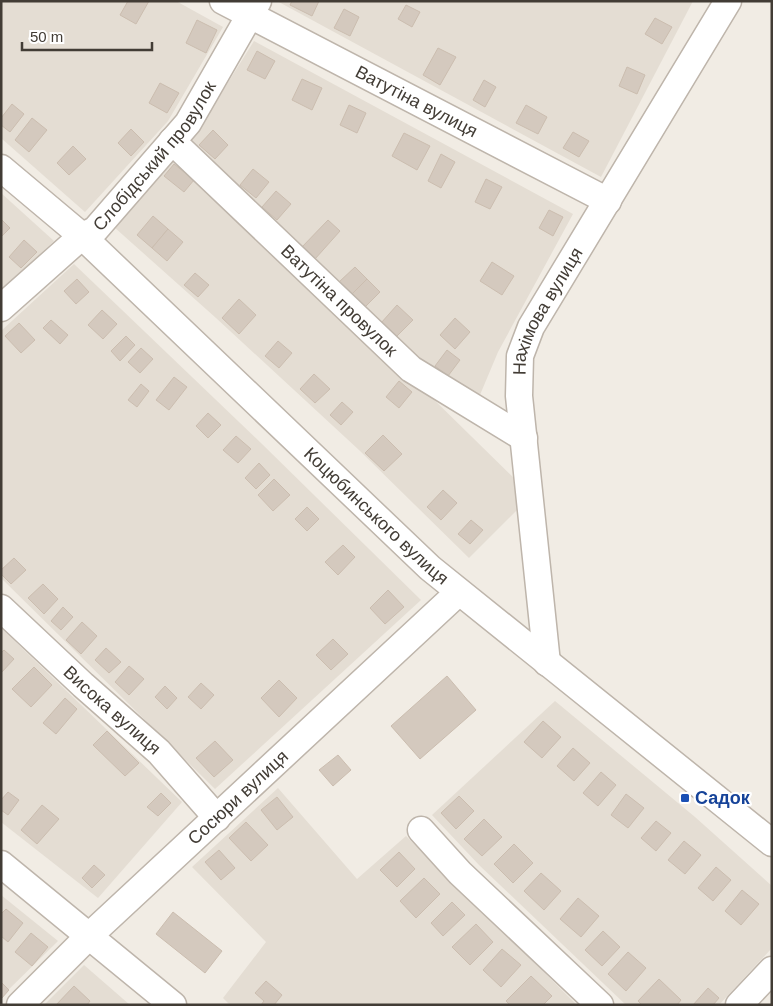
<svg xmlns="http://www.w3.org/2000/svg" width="773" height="1006" viewBox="0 0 773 1006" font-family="Helvetica,sans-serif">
	<rect width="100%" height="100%" fill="#f1ece4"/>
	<g fill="#e4ddd3">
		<polygon points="1,1 176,1 223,27 168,121 85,212 1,138"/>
		<polygon points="277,1 693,1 601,177"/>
		<polygon points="254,41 573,214 498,352 477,402 426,372 190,143"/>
		<polygon points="175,157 419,385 517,481 521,506 469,558 359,450 216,318 114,227"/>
		<polygon points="1,193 54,241 1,290"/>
		<polygon points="74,264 261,443 421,600 215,789 1,578 1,331"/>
		<polygon points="1,628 182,802 98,898 1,822"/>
		<polygon points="555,701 695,817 772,886 772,948 719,1005 626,1005 479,865 432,815"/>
		<polygon points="278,788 357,879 406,836 577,1005 230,1005 223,998 266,942 192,867"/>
		<polygon points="1,895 58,941 1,997"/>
		<polygon points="84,965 130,1005 44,1005"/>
	</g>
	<g fill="#d4c9be" stroke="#cbbdaf">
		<polygon points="128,1 149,1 136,24 120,15"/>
		<polygon points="292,1 319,1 312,16 290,5"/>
		<polygon points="406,5 420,12 412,27 398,19"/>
		<polygon points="344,9 359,17 350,36 334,28"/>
		<polygon points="655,18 672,27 662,44 645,34"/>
		<polygon points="197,20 217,30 206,53 186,43"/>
		<polygon points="438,48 456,57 440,85 423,75"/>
		<polygon points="257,51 275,61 265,79 247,70"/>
		<polygon points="627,67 645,75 637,94 619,86"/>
		<polygon points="302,79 322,88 312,110 292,100"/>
		<polygon points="484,80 496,87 485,107 473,100"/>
		<polygon points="160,83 179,93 167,113 149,103"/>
		<polygon points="12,104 24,114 10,132 1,125 1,118"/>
		<polygon points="349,105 366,113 357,133 340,125"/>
		<polygon points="526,105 547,117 538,134 516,123"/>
		<polygon points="32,118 47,130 29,152 15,140"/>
		<polygon points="131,129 144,142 131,156 118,143"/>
		<polygon points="213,130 228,145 215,159 199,145"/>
		<polygon points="573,132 589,141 579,157 563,148"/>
		<polygon points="404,133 430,146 417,170 392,156"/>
		<polygon points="73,146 86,159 69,175 57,163"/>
		<polygon points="441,154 455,162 441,188 428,181"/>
		<polygon points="174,164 194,180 184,192 164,176"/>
		<polygon points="253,169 269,182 256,198 240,185"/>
		<polygon points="486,179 502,187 490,209 475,202"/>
		<polygon points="276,191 291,204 277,220 262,207"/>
		<polygon points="549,210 563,217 553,236 539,228"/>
		<polygon points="153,216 168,229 152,248 137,235"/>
		<polygon points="1,219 10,228 1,237"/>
		<polygon points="328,220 340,231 315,259 302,247"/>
		<polygon points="168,229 183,242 167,261 152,248"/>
		<polygon points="24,240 37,252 21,268 9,257"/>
		<polygon points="492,262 514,276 502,295 480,281"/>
		<polygon points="355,267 367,279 352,294 339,282"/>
		<polygon points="195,273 209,285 198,297 184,285"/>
		<polygon points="77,279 89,292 76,304 64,291"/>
		<polygon points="367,279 380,292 365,307 352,294"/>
		<polygon points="239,299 256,315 239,334 222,318"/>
		<polygon points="397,305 413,320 396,337 381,323"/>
		<polygon points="102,310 117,324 103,339 88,325"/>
		<polygon points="455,318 470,332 455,349 440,335"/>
		<polygon points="51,320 68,335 60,344 43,328"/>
		<polygon points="19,323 35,340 21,353 5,336"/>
		<polygon points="126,336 135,345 120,361 111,351"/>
		<polygon points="278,341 292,353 279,368 265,356"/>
		<polygon points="141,348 153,359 140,373 128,362"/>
		<polygon points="447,350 460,360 448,376 435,366"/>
		<polygon points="314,374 330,389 315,403 300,389"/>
		<polygon points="174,377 187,387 169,410 156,400"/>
		<polygon points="399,381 412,392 399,408 386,397"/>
		<polygon points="141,384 149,391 137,407 128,400"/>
		<polygon points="342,402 353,412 341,425 330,415"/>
		<polygon points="208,413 221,425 208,438 196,426"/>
		<polygon points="383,435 402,454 384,471 365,453"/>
		<polygon points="236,436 251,449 238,463 223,450"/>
		<polygon points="259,463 270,475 256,489 245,478"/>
		<polygon points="274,479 290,495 273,511 258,495"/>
		<polygon points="443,490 457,503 441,520 427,507"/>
		<polygon points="307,507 319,519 307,531 295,519"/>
		<polygon points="471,520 483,530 470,544 458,534"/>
		<polygon points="343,545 355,557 338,575 325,562"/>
		<polygon points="14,558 26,570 11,584 1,574 1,570"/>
		<polygon points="43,584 58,599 44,614 28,598"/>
		<polygon points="388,590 404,607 385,624 370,608"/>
		<polygon points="63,607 73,617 61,630 51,621"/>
		<polygon points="82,622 97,636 81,654 66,640"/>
		<polygon points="333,639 348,654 331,670 316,655"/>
		<polygon points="106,648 121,662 109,673 95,660"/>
		<polygon points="4,650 14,659 1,673 1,653"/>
		<polygon points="129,666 144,679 129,695 115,682"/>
		<polygon points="34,667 52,685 31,707 12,689"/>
		<polygon points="447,676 476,710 420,759 391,726"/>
		<polygon points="279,680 297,698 279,717 261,698"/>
		<polygon points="201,683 214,695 201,709 188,697"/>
		<polygon points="165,686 177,698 167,709 155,697"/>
		<polygon points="65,698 77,709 56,734 43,723"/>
		<polygon points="543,721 561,737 542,758 524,742"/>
		<polygon points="107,731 139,763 125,776 93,745"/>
		<polygon points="215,741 233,760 214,777 196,758"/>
		<polygon points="573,748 590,763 574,781 557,766"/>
		<polygon points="338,755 351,770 333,786 319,770"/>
		<polygon points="601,772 616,785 598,806 583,793"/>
		<polygon points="8,792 19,800 8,815 1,810 1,800"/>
		<polygon points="161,793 171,803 158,816 147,807"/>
		<polygon points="626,794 644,808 628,828 611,815"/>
		<polygon points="459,796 474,811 456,829 441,813"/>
		<polygon points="277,797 293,817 277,830 261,810"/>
		<polygon points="42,805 59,819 37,844 21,830"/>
		<polygon points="484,819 502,837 482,856 464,839"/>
		<polygon points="656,821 671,833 656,851 641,838"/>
		<polygon points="246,822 268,845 251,861 229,838"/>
		<polygon points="684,841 701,855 685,874 668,860"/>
		<polygon points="514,844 533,863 513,883 494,864"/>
		<polygon points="219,850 235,868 221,880 205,862"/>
		<polygon points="399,852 415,869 397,887 380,870"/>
		<polygon points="94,865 105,875 92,888 82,878"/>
		<polygon points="716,867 731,880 713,901 698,888"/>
		<polygon points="541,873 561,891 544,910 524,891"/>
		<polygon points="424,878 440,894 416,918 400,901"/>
		<polygon points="742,890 759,904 741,925 725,911"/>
		<polygon points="578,898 599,916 581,937 560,919"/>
		<polygon points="452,902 465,915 443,936 431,923"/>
		<polygon points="6,909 23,923 8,942 1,936 1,914"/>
		<polygon points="173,912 222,951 205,973 156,934"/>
		<polygon points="476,924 493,942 470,965 452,947"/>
		<polygon points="603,931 620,947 602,966 585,950"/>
		<polygon points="31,933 48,947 32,966 15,952"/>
		<polygon points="502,949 521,965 501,987 483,970"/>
		<polygon points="628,952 646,968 626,991 608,974"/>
		<polygon points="531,976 552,996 543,1005 510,1005 506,1001"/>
		<polygon points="659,979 681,1000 677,1005 642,1005 638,1001"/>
		<polygon points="266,981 282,995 274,1005 261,1005 264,1001 255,993"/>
		<polygon points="1,982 9,990 1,999"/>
		<polygon points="74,986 90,1001 87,1005 56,1005"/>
		<polygon points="708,988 719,998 713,1005 693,1005"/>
	</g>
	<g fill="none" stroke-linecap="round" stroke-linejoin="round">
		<g stroke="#beb5ab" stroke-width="29">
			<g id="minor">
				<path id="s1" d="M223 1 608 201"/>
				<path id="s2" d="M172 141 411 369 524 438"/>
				<path id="s3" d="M1 168 82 236 430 568 772 843"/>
				<path id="s4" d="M1 308 82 236 95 230 188 123 258 1"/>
				<path id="s5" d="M1 608 83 685 159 752 217 818"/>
				<path id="s6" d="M547 663 519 396 520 356 531 327 728 1"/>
				<polyline points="421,830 460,873 600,1005"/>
				<polyline points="1,864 173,1005"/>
				<path id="s7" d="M20 1005 89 936 459 592"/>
				<polyline points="739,1005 772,970"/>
			</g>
		</g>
		<use href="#minor" stroke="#fff" stroke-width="26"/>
	</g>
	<rect fill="#1a4fb4" stroke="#fff" stroke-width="2" x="680" y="793" width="10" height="10" rx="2.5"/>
	<g text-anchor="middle" stroke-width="4.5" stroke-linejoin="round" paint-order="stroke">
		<g font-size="18" fill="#423c35" stroke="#fff">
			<text dy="6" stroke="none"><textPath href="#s1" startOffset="218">Ватутіна вулиця</textPath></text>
			<text dy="6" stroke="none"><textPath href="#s4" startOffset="218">Слобідський провулок</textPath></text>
			<text dy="6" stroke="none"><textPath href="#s2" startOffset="231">Ватутіна провулок</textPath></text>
			<text dy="6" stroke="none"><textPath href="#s6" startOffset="360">Нахімова вулиця</textPath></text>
			<text dy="6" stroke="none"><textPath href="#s3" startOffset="512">Коцюбинського вулиця</textPath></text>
			<text dy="6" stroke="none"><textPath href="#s5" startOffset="151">Висока вулиця</textPath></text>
			<text dy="6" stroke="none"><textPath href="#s7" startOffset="301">Сосюри вулиця</textPath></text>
		</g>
		<g font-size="18" font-weight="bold" fill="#164399" stroke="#fff" text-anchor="start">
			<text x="695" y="804">Садок</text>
		</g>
	</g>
	<rect width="773" height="1006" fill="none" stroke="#423c35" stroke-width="5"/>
	<path d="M22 42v8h130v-8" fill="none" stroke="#423c35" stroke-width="2.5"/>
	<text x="30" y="42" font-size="15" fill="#423c35" stroke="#ffffff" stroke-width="4" paint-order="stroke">50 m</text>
</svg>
